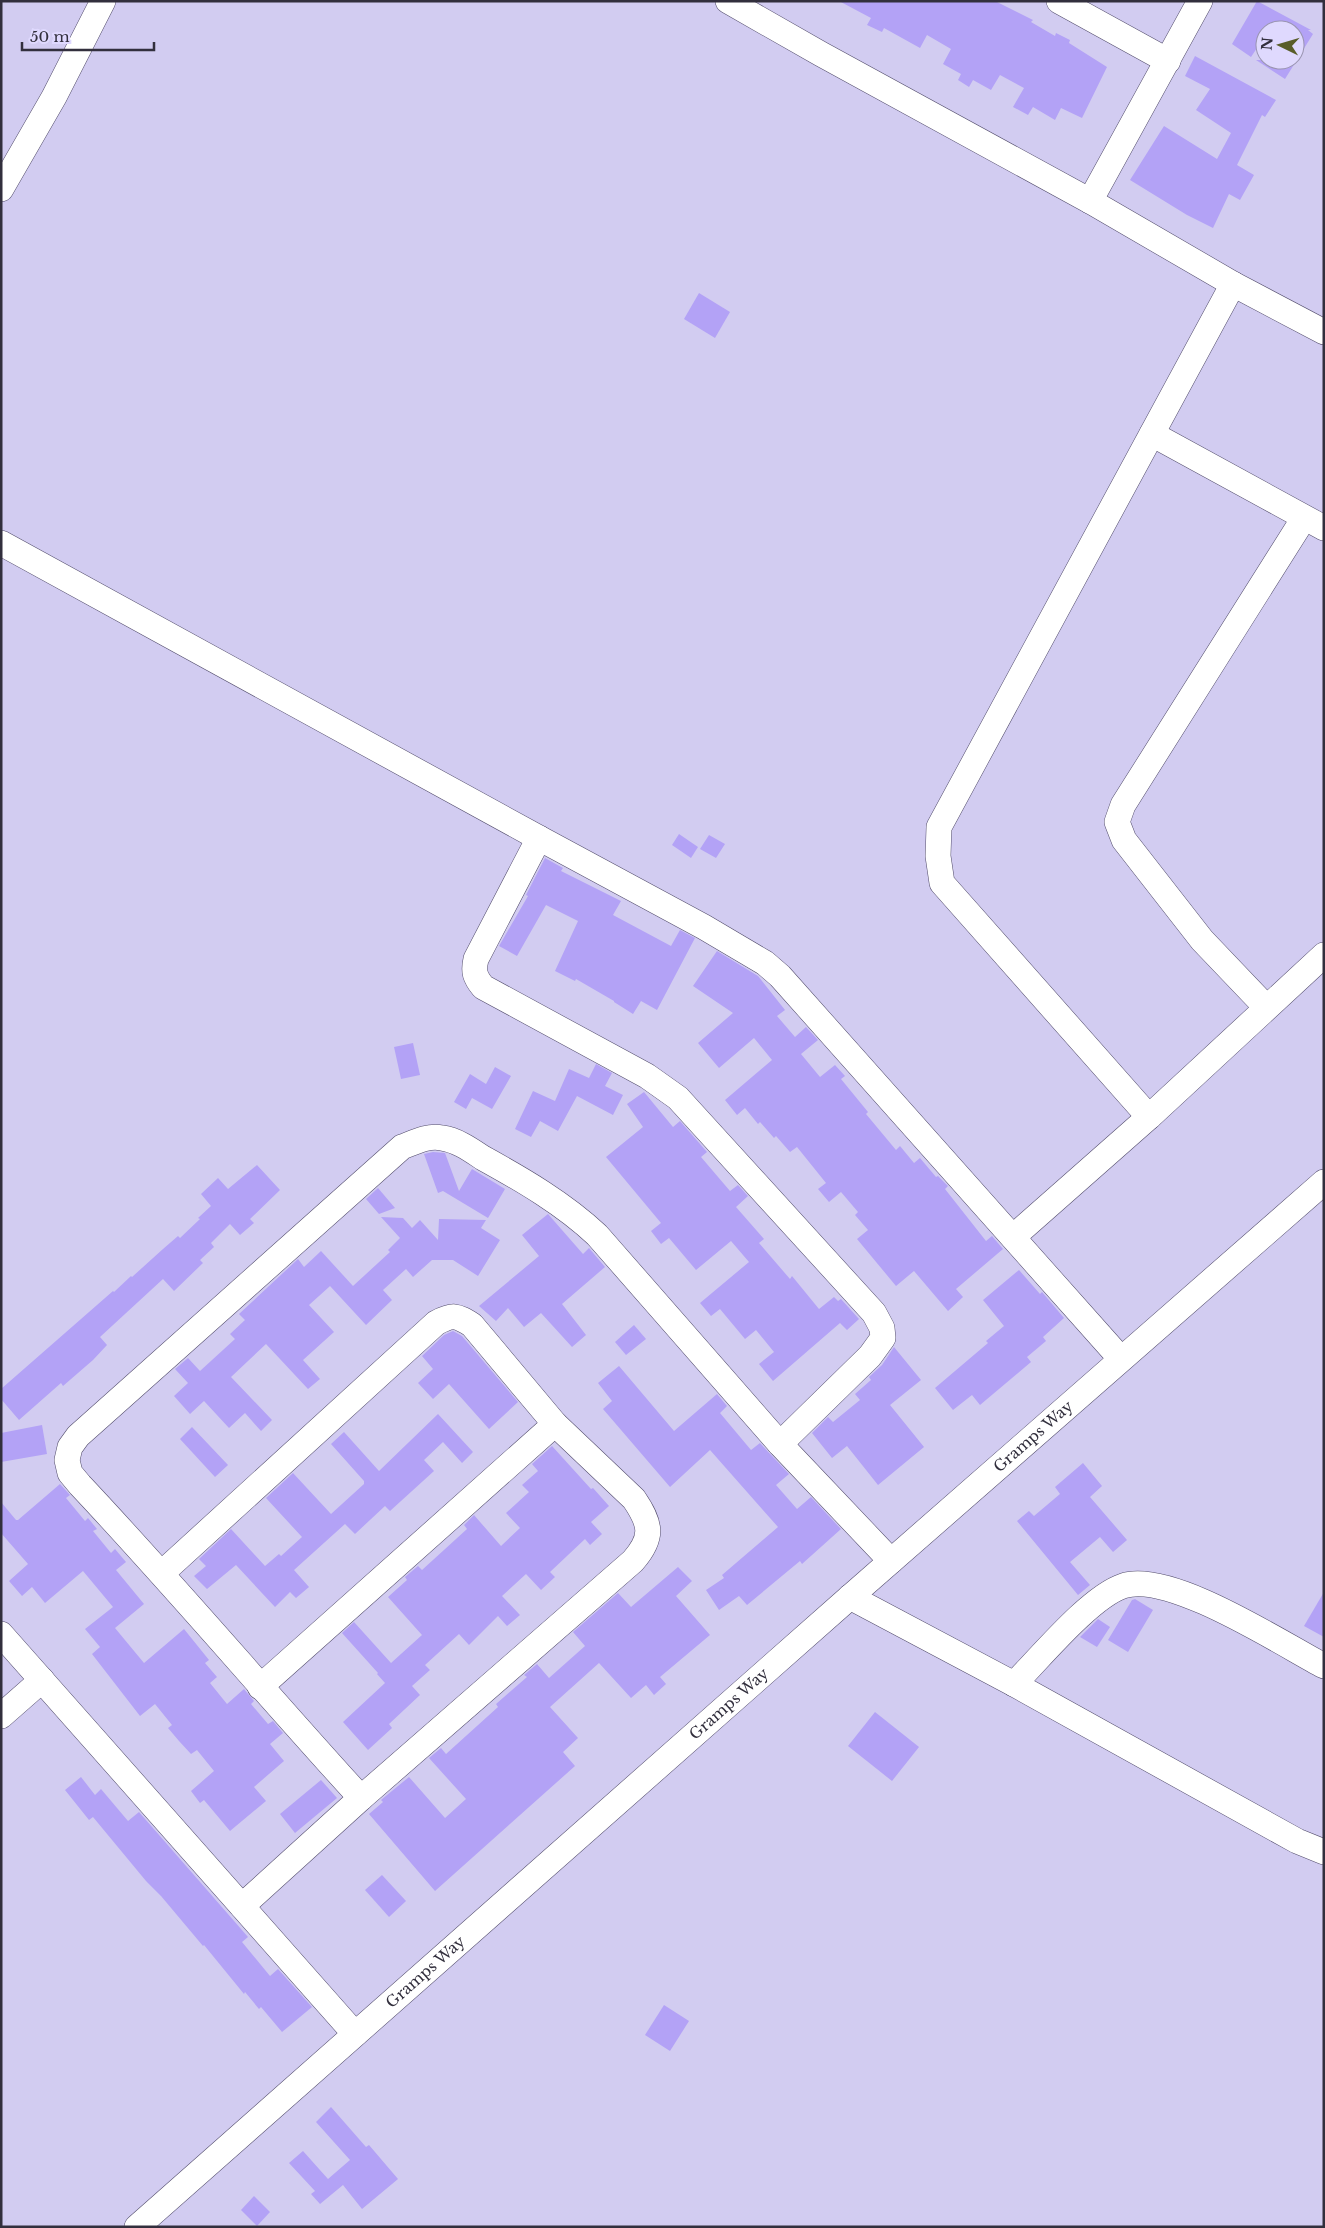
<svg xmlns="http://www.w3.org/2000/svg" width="1325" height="2228" viewBox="0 0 1325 2228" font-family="'Libre Baskerville',serif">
	<rect width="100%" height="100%" fill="#d2ccf1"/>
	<g fill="#b3a2f6">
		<polygon points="839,1 995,1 1033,20 1031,22 1055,36 1056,33 1070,40 1069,43 1107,67 1082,118 1061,108 1055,120 1033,107 1028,115 1013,107 1024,88 1000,75 991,90 973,80 969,87 958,80 961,74 943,64 951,49 927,35 920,48 884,28 882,32 867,25 871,18"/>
		<polygon points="1257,1 1311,30 1308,30 1313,34 1285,79 1256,60 1295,60 1295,30 1265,30 1265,36 1251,57 1232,44"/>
		<polygon points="1195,56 1276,100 1265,117 1262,115 1237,165 1254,175 1240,200 1229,194 1213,228 1187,215 1130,180 1164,126 1217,159 1231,133 1196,110 1210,89 1185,76"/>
		<polygon points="699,293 730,312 715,338 684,319"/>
		<polygon points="679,834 698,847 691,858 672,845"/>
		<polygon points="709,835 725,844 716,858 700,849"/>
		<polygon points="545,858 563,868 561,871 621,901 613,915 671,946 680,930 695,938 657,1010 641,1001 633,1014 614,1002 614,1001 576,979 575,981 555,971 578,921 546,905 517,956 499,946 528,896 526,895"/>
		<polygon points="717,951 758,976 785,1010 777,1016 795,1037 806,1027 818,1040 801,1054 820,1077 835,1065 845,1076 841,1079 868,1112 866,1114 896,1150 900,1146 914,1163 920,1158 936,1177 938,1176 948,1186 945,1189 986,1241 992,1236 1003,1249 956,1289 963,1297 948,1311 914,1271 896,1286 857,1239 868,1230 855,1215 858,1212 841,1192 829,1202 818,1189 826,1183 797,1147 790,1152 776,1136 774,1138 760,1122 758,1124 745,1108 737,1115 725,1100 772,1060 754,1038 719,1068 698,1043 733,1013 693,986"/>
		<polygon points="413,1043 420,1075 401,1079 394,1047"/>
		<polygon points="596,1064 612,1073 605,1086 623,1095 613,1115 577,1096 558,1131 540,1121 531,1137 515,1129 533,1091 555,1101 569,1069 589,1078"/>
		<polygon points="495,1067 511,1076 492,1109 472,1098 466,1109 454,1102 470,1074 486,1084"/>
		<polygon points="644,1092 673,1127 680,1121 707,1152 701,1157 730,1191 738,1185 748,1196 736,1207 764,1239 759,1243 790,1279 792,1276 819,1309 834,1297 838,1301 841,1299 859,1319 847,1330 840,1323 773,1381 759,1364 774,1352 756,1330 745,1339 720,1309 711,1316 700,1303 749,1262 731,1241 696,1270 669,1238 661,1244 651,1231 661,1223 606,1157 643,1127 627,1104"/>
		<polygon points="433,1152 445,1153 459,1191 472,1169 505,1189 488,1218 443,1191 438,1193 424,1154"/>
		<polygon points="257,1165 280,1190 250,1219 254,1223 240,1235 230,1224 211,1243 214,1247 200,1260 203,1263 174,1291 163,1279 100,1337 107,1345 93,1360 63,1386 61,1383 19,1420 1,1399 1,1389 113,1291 114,1292 131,1276 132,1277 163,1249 178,1236 180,1238 200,1219 198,1218 211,1206 201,1194 218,1178 228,1189"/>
		<polygon points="378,1188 395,1208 379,1214 366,1199"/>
		<polygon points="548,1214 583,1254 589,1248 605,1267 562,1304 586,1335 572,1347 541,1313 524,1327 508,1308 496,1321 479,1306 539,1256 522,1235"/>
		<polygon points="381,1217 403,1218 412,1228 420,1220 438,1240 439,1219 486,1220 481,1228 500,1240 478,1276 453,1260 432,1260 413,1277 406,1269 383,1290 392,1300 366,1325 330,1286 329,1287 309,1305 334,1332 303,1360 320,1379 308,1389 266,1344 231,1377 272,1420 261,1431 245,1413 229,1428 204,1401 190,1414 174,1396 188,1383 175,1369 188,1358 200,1371 235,1339 230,1334 245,1320 239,1314 298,1259 304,1267 321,1251 353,1286 390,1252 388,1250 400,1238"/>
		<polygon points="1019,1270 1040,1294 1042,1292 1064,1318 1043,1337 1046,1341 1027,1357 1031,1362 980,1405 972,1395 953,1410 935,1388 988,1343 986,1341 1004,1326 983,1300"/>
		<polygon points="634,1325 646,1339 626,1355 615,1342"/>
		<polygon points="453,1331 462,1336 518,1402 489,1429 449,1384 433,1399 418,1383 433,1369 422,1356 444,1335"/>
		<polygon points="894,1347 921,1380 890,1405 924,1447 878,1485 847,1446 832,1458 812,1433 828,1417 833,1422 860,1400 855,1394 871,1380 869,1377 882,1365"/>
		<polygon points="619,1366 674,1431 717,1394 727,1406 720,1413 751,1450 760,1443 789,1474 776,1485 797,1509 811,1497 841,1529 802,1564 800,1561 747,1605 739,1596 719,1610 706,1590 724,1578 722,1575 778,1527 710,1450 670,1487 603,1409 612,1401 598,1383"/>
		<polygon points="438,1414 473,1452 462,1463 443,1442 424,1460 434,1471 390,1511 385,1506 355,1534 345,1524 294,1570 309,1587 296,1598 290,1592 275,1607 236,1565 207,1589 194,1576 206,1566 199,1559 231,1529 265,1566 279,1554 281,1556 302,1537 266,1498 293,1473 331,1514 364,1484 364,1481 331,1444 344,1432 379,1471"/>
		<polygon points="42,1425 47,1454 1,1462 1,1433"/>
		<polygon points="192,1427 228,1465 215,1477 180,1439"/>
		<polygon points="552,1446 591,1489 593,1488 609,1506 591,1522 602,1534 590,1545 585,1539 550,1572 555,1577 541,1590 526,1574 502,1596 520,1615 507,1626 498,1616 469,1645 459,1634 425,1665 430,1670 412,1686 420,1695 389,1724 392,1728 368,1750 343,1722 385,1683 377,1674 378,1673 342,1633 354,1622 391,1663 422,1635 388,1597 407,1580 405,1577 418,1566 422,1570 467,1529 464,1525 474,1515 501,1546 520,1528 506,1513 529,1492 522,1485 538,1471 532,1464"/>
		<polygon points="1083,1463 1102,1486 1090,1497 1127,1540 1113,1552 1100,1537 1070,1562 1090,1585 1078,1595 1017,1521 1029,1511 1034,1516 1060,1494 1055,1487"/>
		<polygon points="60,1484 70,1495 66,1498 85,1521 88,1518 97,1529 93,1531 111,1553 115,1549 126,1562 116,1570 144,1604 115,1628 144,1663 184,1629 209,1660 205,1663 217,1677 210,1683 227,1704 244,1689 254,1701 251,1704 268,1724 273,1721 283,1733 270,1744 284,1761 254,1787 266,1801 230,1831 204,1800 200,1803 191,1791 214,1771 197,1750 191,1754 179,1741 168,1728 172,1725 155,1704 140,1716 92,1654 100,1647 85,1629 113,1607 83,1571 45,1603 32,1587 22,1596 9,1581 28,1564 1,1533 1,1502 16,1520 18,1520"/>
		<polygon points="678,1567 692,1581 676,1596 710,1635 660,1677 666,1684 654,1695 646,1685 631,1698 599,1663 550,1707 578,1738 563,1752 575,1766 435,1891 369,1814 383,1802 381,1800 409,1777 445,1818 466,1799 429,1758 441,1748 446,1754 498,1707 496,1704 527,1677 524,1675 537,1664 549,1678 585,1646 573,1632 618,1593 631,1607"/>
		<polygon points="1324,1592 1324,1637 1304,1626"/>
		<polygon points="1135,1599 1153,1610 1128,1652 1108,1640 1132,1600"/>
		<polygon points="1098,1619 1110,1627 1097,1647 1080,1637"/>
		<polygon points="875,1712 919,1747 892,1781 848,1746"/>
		<polygon points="81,1777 95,1795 101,1789 128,1821 139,1812 248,1937 242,1942 270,1976 278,1969 312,2007 282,2032 261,2007 259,2009 245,1992 244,1994 204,1945 203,1946 161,1896 146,1881 93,1817 89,1820 65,1790"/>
		<polygon points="321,1780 337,1798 295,1833 280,1814"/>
		<polygon points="382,1875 406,1901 389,1917 365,1890"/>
		<polygon points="664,2005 689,2021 670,2051 645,2035"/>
		<polygon points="331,2107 366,2147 369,2145 398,2179 362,2209 343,2185 320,2204 311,2194 315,2191 289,2163 303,2151 328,2179 350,2160 316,2122"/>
		<polygon points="254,2196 270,2212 257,2226 241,2210"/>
	</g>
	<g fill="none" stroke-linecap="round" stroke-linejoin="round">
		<g stroke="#534d6c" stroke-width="26">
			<g id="minor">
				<polyline points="728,1 821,54 1090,201 1233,284 1324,332"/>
				<polyline points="1059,1 1168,61"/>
				<polyline points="1,189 54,97 103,1"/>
				<polyline points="1090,201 1200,1"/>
				<polyline points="1152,434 1324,528"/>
				<polyline points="1,543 539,838"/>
				<polyline points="1266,1007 1202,940 1124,840 1117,822 1123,805 1304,518"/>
				<polyline points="1149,1117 942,883 938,856 939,827 1233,284"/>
				<polyline points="1013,1237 1149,1117 1324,955"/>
				<path d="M780 1444 870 1356 883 1338 882 1328 874 1313 678 1098 647 1076 483 987C475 977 473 972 476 959L539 838 704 927 765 963 780 976 1121 1359"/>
				<path d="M162 1573 436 1323C453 1314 456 1315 472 1325L555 1424 634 1499C651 1524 654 1537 633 1561L361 1798"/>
				<polyline points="850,1597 1014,1684 1297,1841 1324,1852"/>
				<polyline points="1,1634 355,2034"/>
				<path d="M1014 1684C1040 1658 1090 1597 1123 1586 1169 1570 1282 1644 1324 1666"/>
				<polyline points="260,1687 555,1424"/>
				<polyline points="1,1716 42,1680"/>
				<path d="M242 1906 361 1798C266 1694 176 1587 80 1485L70 1473 67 1460 70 1447 78 1436 402 1147C415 1142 428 1135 442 1138 457 1140 471 1150 483 1158 523 1180 564 1204 597 1235L780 1444 891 1561"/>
				<path id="s1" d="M137 2227 850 1597 1324 1182"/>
			</g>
		</g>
		<use href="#minor" stroke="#fff" stroke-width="25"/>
	</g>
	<g text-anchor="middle" stroke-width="4.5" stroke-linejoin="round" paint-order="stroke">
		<g font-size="15" fill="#322f3d" stroke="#dfd9fe">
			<text dy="5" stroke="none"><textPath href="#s1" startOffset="1195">Gramps Way</textPath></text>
			<text dy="5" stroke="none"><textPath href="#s1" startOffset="790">Gramps Way</textPath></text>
			<text dy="5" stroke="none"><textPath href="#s1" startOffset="385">Gramps Way</textPath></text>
		</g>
	</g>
	<rect width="1325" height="2228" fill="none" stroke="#322f3d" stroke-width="5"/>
	<g transform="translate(1280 45) rotate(275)"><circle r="24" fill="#dfd9fe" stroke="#9a95b1"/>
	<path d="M0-4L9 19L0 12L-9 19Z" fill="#595d2a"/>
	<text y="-8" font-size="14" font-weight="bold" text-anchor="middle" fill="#322f3d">N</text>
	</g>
	<path d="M22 42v8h132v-8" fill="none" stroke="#322f3d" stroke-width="2.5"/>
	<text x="30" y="42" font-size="15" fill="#322f3d" stroke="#dfd9fe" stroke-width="4" paint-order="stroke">50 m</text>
</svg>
